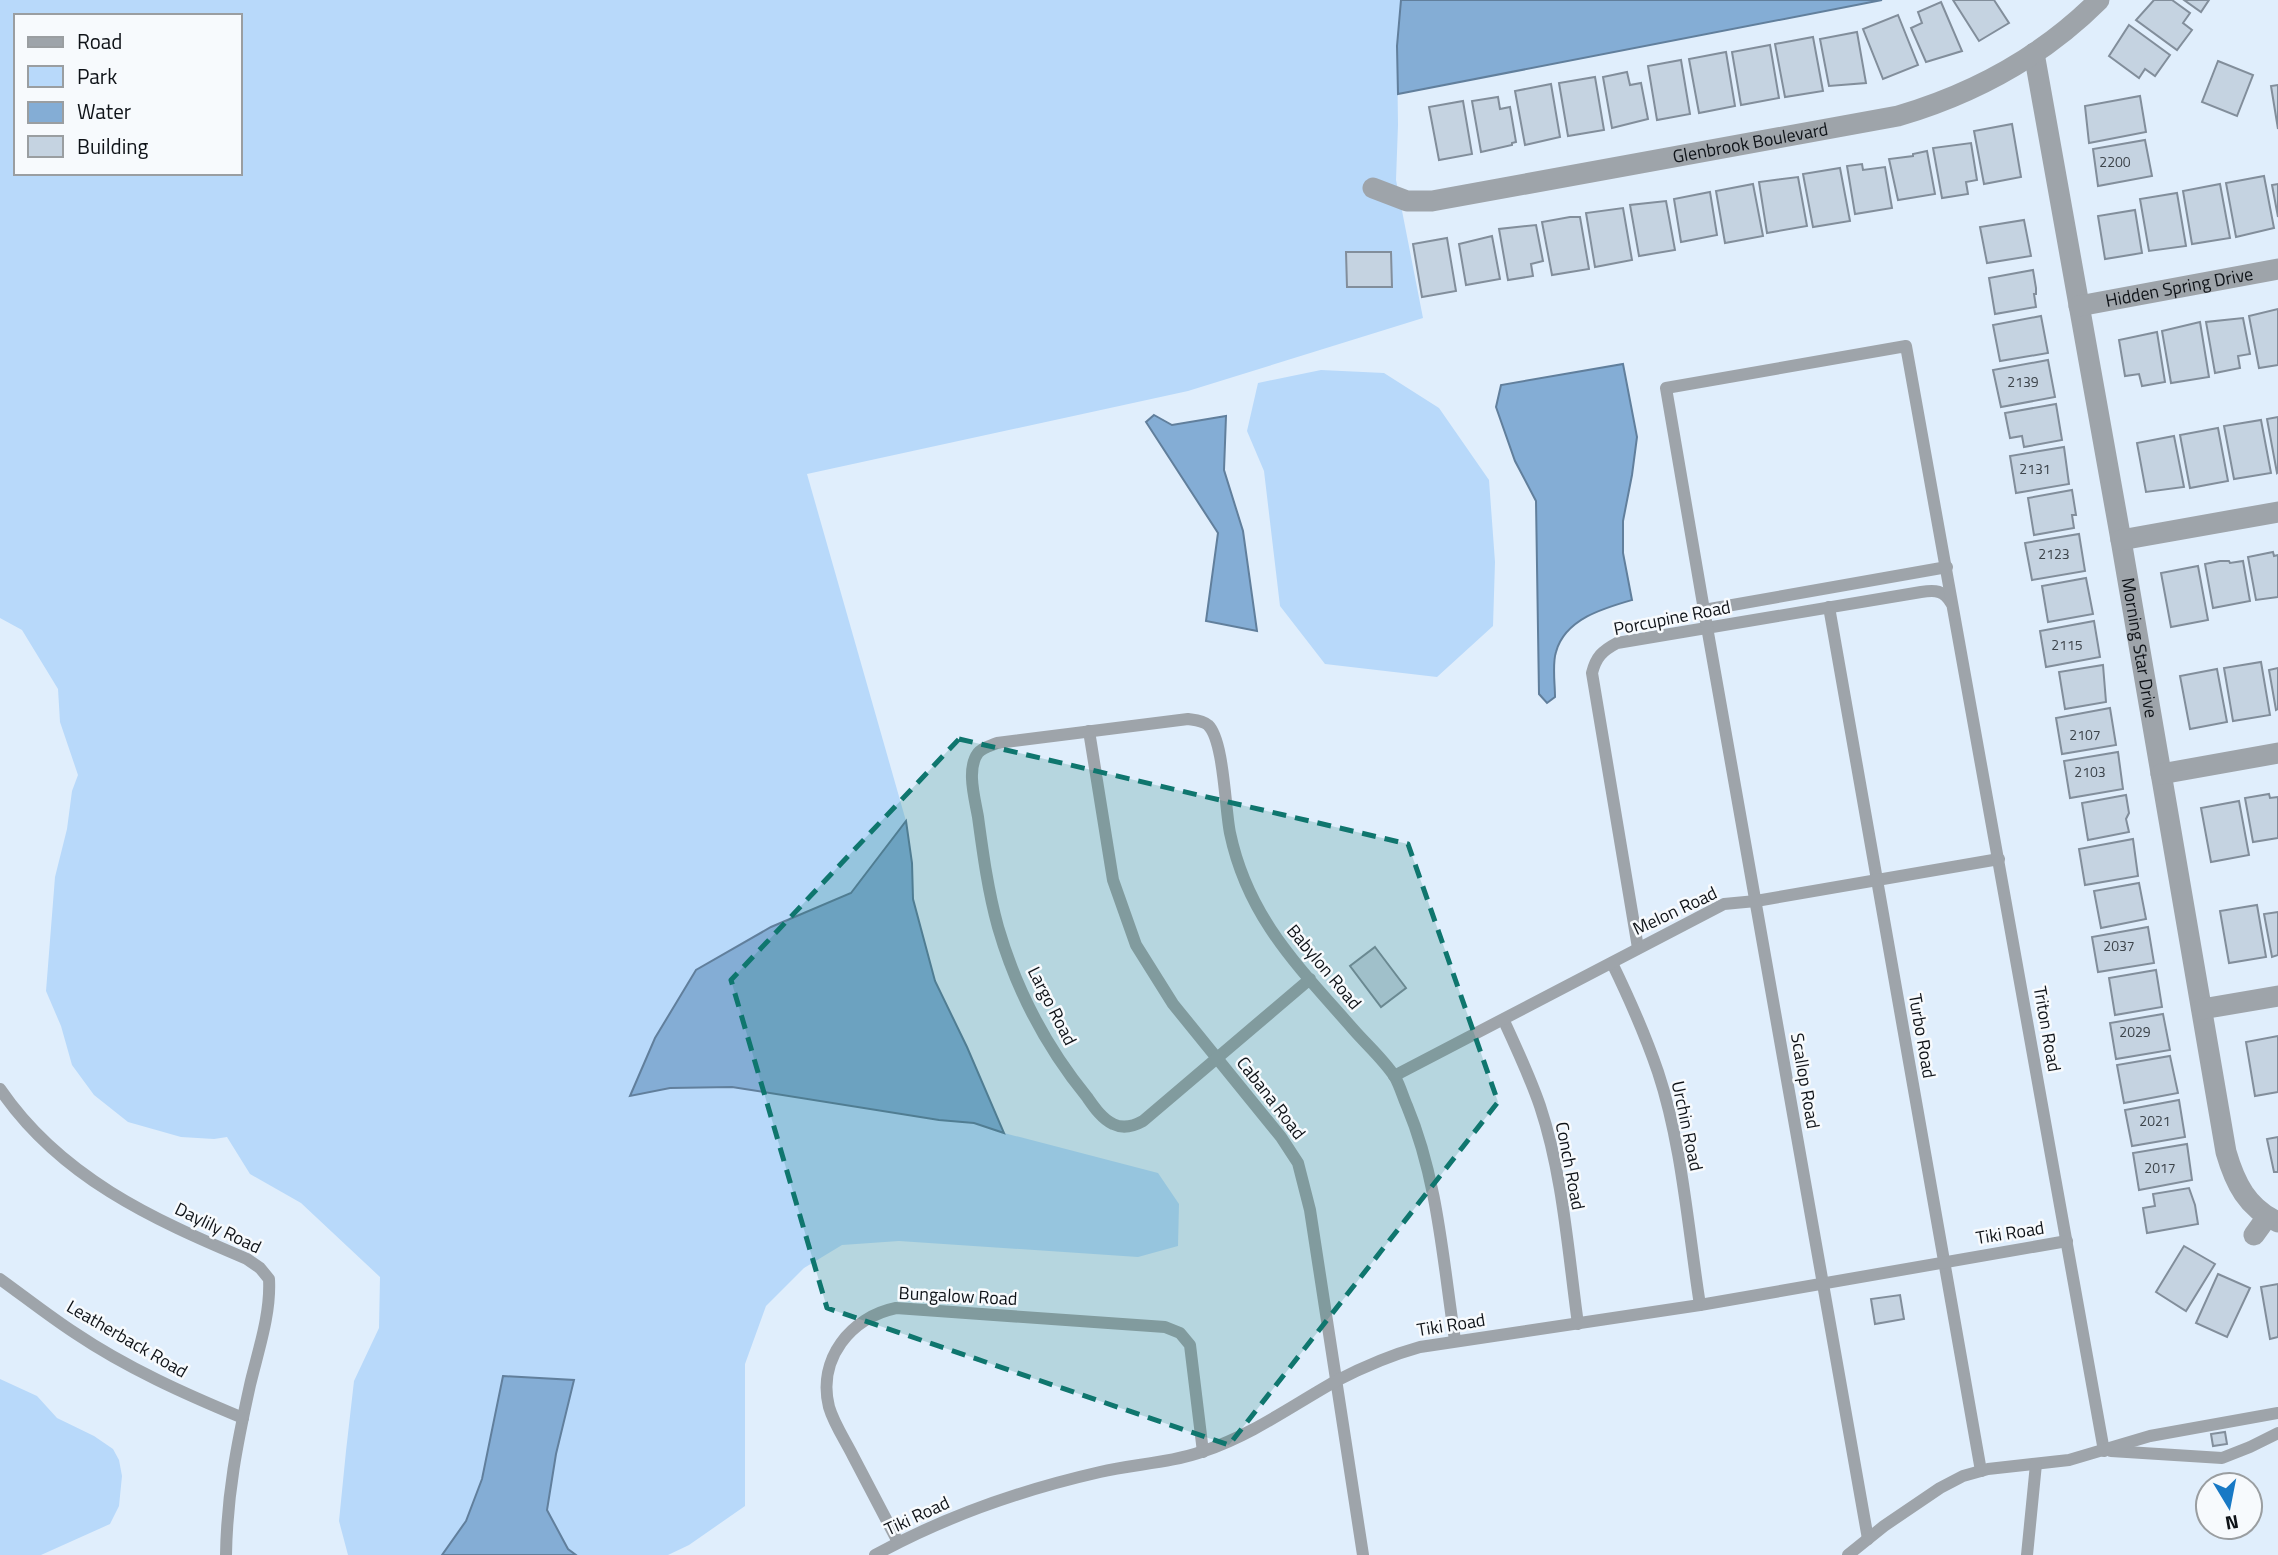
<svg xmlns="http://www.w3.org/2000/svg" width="2278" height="1555" viewBox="0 0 2278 1555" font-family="'Titillium Web',sans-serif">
	<rect width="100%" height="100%" fill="#e0eefc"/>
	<g fill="#b8d9fa" fill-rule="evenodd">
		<path d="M0 0H1401L1397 46 1398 125 1396 180 1423 318 1188 391 807 474 906 821 851 893 771 927 631 1096 670 1088 732 1087 939 1120 974 1123 1004 1133 1158 1173 1179 1204 1178 1246 1138 1257 899 1241 842 1245 804 1268 766 1306 745 1364V1506L689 1545 668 1555H576L568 1549 547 1510 556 1454 503 1376 482 1479 466 1521 442 1555H348L339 1521 346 1451 354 1381 379 1328 380 1277 301 1203 250 1174 227 1137 214 1139 181 1137 128 1122 94 1095 72 1065 61 1026 46 991 55 877 67 829 72 791 78 775 60 722 58 689 22 630 0 618ZM16 16H240V173H16Z"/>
		<polygon points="1321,370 1384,373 1439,408 1489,480 1495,562 1493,626 1437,677 1325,664 1280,606 1264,471 1247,431 1258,383"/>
		<polygon points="0,1379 37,1396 57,1418 94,1436 113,1449 119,1460 122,1476 119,1506 110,1524 41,1555 0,1555"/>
	</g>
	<g fill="#84add5" stroke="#617f9c" stroke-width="2">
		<polygon points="1401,0 1882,0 1398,94 1397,46"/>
		<path d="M1623 364 1637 437 1632 475 1623 521V553L1632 600C1604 608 1565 619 1556 652 1552 664 1555 683 1555 697L1547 703 1539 694 1536 501 1515 461 1496 407 1501 385Z"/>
		<polygon points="1154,415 1172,425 1226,416 1224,470 1243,531 1257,631 1206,621 1218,533 1146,422"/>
		<polygon points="906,821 912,863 913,899 935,981 967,1047 1004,1133 974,1123 939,1120 732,1087 670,1088 630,1096 655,1038 696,970 771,927 851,893"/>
		<polygon points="503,1376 574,1380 556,1454 547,1510 568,1549 576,1555 442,1555 466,1521 482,1479"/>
	</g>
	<g fill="#c5d3e1" stroke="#828e9b" stroke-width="2">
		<polygon points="1953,0 1994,0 2009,23 1979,41"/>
		<polygon points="2154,0 2172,0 2190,13 2183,23 2192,30 2177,50 2136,20"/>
		<polygon points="2184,0 2209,0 2201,12"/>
		<polygon points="1941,2 1962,51 1926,62 1911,28 1922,23 1918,12"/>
		<polygon points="1898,15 1918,65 1883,79 1863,29"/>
		<polygon points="2129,25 2170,55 2155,76 2145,69 2139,78 2109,56"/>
		<polygon points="1857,32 1866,83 1829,86 1820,39"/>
		<polygon points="1813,37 1823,91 1785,97 1775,44"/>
		<polygon points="1770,45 1779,98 1741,105 1732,52"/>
		<polygon points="1726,52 1735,106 1699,113 1689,59"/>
		<polygon points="1681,60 1690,114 1657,120 1648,66"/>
		<polygon points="2218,61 2253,75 2237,116 2202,102"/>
		<polygon points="1627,72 1630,85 1641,83 1648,119 1612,128 1603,77"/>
		<polygon points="1595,77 1604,130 1568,136 1559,83"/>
		<polygon points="1551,84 1560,137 1525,145 1515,91"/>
		<polygon points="2278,85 2278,129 2271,86"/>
		<polygon points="2140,96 2146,132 2089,143 2085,106"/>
		<polygon points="1498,97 1500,109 1510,107 1516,142 1512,143 1512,145 1481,152 1472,101"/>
		<polygon points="1463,101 1472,154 1439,160 1429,107"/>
		<polygon points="2012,124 2021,177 1984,184 1974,131"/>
		<polygon points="2145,140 2152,176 2098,186 2093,149"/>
		<polygon points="1971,143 1977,180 1966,182 1968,194 1942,198 1933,148"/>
		<polygon points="1927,151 1935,194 1898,200 1889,159 1913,156 1913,154"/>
		<polygon points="1862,164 1863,170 1885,167 1892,208 1855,214 1847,166"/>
		<polygon points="1840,168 1850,221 1813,227 1803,174"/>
		<polygon points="2264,176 2274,228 2236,237 2226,183"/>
		<polygon points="1798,177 1807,226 1767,233 1759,182"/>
		<polygon points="1753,184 1763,236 1725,243 1716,191"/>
		<polygon points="2220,184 2230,238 2192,244 2183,191"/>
		<polygon points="2278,184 2278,217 2272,185"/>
		<polygon points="1710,192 1717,235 1681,242 1674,199"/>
		<polygon points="2177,193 2186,246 2149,251 2140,199"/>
		<polygon points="1666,201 1675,250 1639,256 1630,205"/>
		<polygon points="1623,208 1632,260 1595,267 1586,213"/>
		<polygon points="2135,210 2142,253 2105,259 2098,216"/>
		<polygon points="1570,217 1580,217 1589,269 1552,275 1542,222"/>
		<polygon points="2024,220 2031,256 1987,263 1980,227"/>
		<polygon points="1536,225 1543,261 1531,264 1533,276 1508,280 1499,229"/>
		<polygon points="1492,236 1500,279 1466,285 1459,244"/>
		<polygon points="1447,238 1456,291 1422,297 1413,244"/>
		<polygon points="1346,252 1391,252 1392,287 1347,287"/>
		<polygon points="2033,270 2036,288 2036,294 2034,294 2036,307 1995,314 1989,278"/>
		<polygon points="2278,309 2278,365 2259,368 2249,316"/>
		<polygon points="2041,316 2048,353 2000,361 1993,325"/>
		<polygon points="2243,318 2250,354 2238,356 2240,368 2215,373 2206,322"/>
		<polygon points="2200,322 2209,377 2171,383 2162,331"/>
		<polygon points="2157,332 2165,382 2142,386 2139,374 2125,376 2119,340"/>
		<polygon points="2048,360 2055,397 2001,407 1993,370"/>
		<polygon points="2056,404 2062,440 2024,447 2022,436 2010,438 2005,413"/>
		<polygon points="2278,417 2278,472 2277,473 2267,419"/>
		<polygon points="2261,420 2271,473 2234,479 2224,426"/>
		<polygon points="2218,428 2228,481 2190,488 2180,435"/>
		<polygon points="2174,436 2184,487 2146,492 2137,443"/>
		<polygon points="2064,447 2069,484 2016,493 2010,456"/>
		<polygon points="2072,490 2076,515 2072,515 2074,528 2034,535 2028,498"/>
		<polygon points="2079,534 2085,571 2032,580 2025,543"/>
		<polygon points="2273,552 2274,556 2278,555 2278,597 2256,600 2248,557"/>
		<polygon points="2220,561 2229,561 2230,563 2243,561 2250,601 2213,608 2205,564"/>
		<polygon points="2198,566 2208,620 2171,627 2161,573"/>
		<polygon points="2086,578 2093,614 2048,622 2042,586"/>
		<polygon points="2094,621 2100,657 2046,667 2040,631"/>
		<polygon points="2261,662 2270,715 2233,721 2224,668"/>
		<polygon points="2103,665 2106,702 2065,709 2059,672"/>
		<polygon points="2278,668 2278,709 2276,710 2269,670"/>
		<polygon points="2217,669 2227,722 2190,729 2180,676"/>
		<polygon points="2110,708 2116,745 2062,754 2056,718"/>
		<polygon points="2118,752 2123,789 2070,798 2064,761"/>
		<polygon points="2269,794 2270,798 2278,797 2278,838 2253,842 2245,798"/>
		<polygon points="2126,795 2129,813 2126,819 2129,832 2088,840 2082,803"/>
		<polygon points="2239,801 2249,855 2211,862 2201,808"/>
		<polygon points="2133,839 2138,876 2085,885 2079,849"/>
		<polygon points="2139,883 2146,919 2101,928 2094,891"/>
		<polygon points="2257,905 2266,957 2229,963 2220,911"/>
		<polygon points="2278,912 2278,955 2272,957 2264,914"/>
		<polygon points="2148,927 2154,963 2098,972 2092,937"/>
		<polygon points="1375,947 1406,988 1381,1007 1350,966"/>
		<polygon points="2156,970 2162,1007 2115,1015 2109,978"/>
		<polygon points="2163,1014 2170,1050 2116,1059 2110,1023"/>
		<polygon points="2278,1036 2278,1092 2255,1096 2246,1042"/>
		<polygon points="2170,1056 2178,1093 2124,1103 2117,1065"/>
		<polygon points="2179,1100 2185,1137 2132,1146 2125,1110"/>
		<polygon points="2278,1137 2278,1172 2274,1172 2267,1139"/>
		<polygon points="2187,1144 2192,1180 2139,1190 2133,1153"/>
		<polygon points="2189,1188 2195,1205 2198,1224 2147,1233 2143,1208 2155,1206 2153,1194"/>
		<polygon points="2184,1246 2215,1264 2186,1311 2156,1292"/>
		<polygon points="2218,1274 2250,1288 2227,1337 2196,1323"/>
		<polygon points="2278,1284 2278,1337 2270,1339 2261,1287"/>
		<polygon points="1900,1295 1904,1319 1875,1324 1871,1299"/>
		<polygon points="2225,1432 2227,1444 2213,1446 2211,1434"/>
	</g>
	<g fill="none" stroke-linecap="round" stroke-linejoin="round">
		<g stroke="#9ea4aa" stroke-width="12">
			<polyline points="1829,607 1981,1471"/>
			<polyline points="1704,610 1947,567"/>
			<polyline points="1089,731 1113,880 1136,945 1173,1004 1281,1137 1298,1163 1310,1210 1363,1555"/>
			<path d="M1638 948 1592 673C1596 657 1602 651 1617 643L1921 592C1935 590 1944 590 1951 603"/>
			<path d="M1612 963C1629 998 1645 1034 1658 1072 1682 1144 1688 1229 1700 1305"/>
			<path d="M1310 979 1143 1121C1134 1126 1123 1129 1113 1124 1102 1119 1094 1107 1087 1097 1047 1048 1016 989 998 927 988 891 983 854 978 817 975 799 966 769 978 753 983 747 990 746 997 743L1188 719C1195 720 1202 720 1208 725 1224 740 1225 809 1230 833 1248 918 1298 966 1353 1029 1366 1044 1384 1060 1395 1077 1400 1086 1403 1097 1407 1106 1438 1180 1443 1262 1455 1340"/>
			<path d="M1504 1021C1517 1049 1530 1077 1540 1106 1563 1175 1568 1252 1578 1324"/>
			<polyline points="1394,1076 1724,904 1756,901 1999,859"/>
			<path d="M0 1089C60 1177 152 1219 247 1259L260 1268 269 1279C271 1314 258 1351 250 1385 237 1444 227 1494 226 1555"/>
			<path d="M0 1279C25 1297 49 1316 75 1333 127 1368 185 1394 243 1418"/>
			<polyline points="2111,1451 2222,1458 2250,1447 2278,1433"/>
			<polyline points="1868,1539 1704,610 1666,388 1906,346 2104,1451"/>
			<path d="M898 1542C883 1513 868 1485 853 1456 845 1440 834 1424 829 1407 817 1359 851 1317 896 1308L1165 1327 1180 1333 1190 1345 1203 1452"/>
			<path d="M875 1555C946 1516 1021 1490 1100 1472 1134 1464 1171 1463 1204 1451 1252 1435 1293 1405 1336 1381 1363 1367 1391 1355 1420 1347L1700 1305 2067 1241"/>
			<polyline points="1848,1555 1884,1526 1940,1488 1963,1476 1988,1469 2069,1460 2150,1436 2278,1413"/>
			<polyline points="2027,1555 2036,1464"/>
		</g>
		<g stroke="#9ea4aa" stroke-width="21">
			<path id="s1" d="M2034 53 2121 540 2226 1152C2235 1183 2247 1208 2278 1222"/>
			<path id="s2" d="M1373 188 1407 201H1432L1898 116C1973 94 2043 56 2099 0"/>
			<path id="s3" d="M2079 306 2278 269"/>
			<polyline points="2121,540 2278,512"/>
			<polyline points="2161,774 2278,753"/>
			<polyline points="2202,1009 2278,996"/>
			<polyline points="2254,1235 2267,1217"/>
		</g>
	</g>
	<path fill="#0f766e" fill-opacity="0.2" stroke="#0f766e" stroke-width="5" stroke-dasharray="14 9" stroke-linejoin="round" d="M959 739 1408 844 1498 1102 1229 1445 827 1308 731 980Z"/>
	<g text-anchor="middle" stroke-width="5" stroke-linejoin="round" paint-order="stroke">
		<g font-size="14" fill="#3c434a">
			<text x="2115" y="167">2200</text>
			<text x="2023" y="387">2139</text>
			<text x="2035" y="474">2131</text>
			<text x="2054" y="559">2123</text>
			<text x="2067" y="650">2115</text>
			<text x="2085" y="740">2107</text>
			<text x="2090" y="777">2103</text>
			<text x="2119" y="951">2037</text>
			<text x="2135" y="1037">2029</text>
			<text x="2155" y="1126">2021</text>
			<text x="2160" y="1173">2017</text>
		</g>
		<g font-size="18" fill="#0f1318" stroke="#f7fafd">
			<text dy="6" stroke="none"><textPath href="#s2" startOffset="385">Glenbrook Boulevard</textPath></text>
			<text dy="6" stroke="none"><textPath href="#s3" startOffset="102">Hidden Spring Drive</textPath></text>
			<text transform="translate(1672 618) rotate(-11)" y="6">Porcupine Road</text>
			<text dy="6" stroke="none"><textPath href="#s1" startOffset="604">Morning Star Drive</textPath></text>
			<text transform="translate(1675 911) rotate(-25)" y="6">Melon Road</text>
			<text transform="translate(1324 967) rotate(50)" y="6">Babylon Road</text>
			<text transform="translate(1052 1006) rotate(63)" y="6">Largo Road</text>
			<text transform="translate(2047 1029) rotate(80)" y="6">Triton Road</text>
			<text transform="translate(1922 1036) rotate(80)" y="6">Turbo Road</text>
			<text transform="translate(1805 1081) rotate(80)" y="6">Scallop Road</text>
			<text transform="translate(1271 1098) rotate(52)" y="6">Cabana Road</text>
			<text transform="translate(1687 1126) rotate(78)" y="6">Urchin Road</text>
			<text transform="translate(1570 1166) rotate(79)" y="6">Conch Road</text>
			<text transform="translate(218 1228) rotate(26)" y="6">Daylily Road</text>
			<text transform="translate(2010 1233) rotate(-9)" y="6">Tiki Road</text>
			<text transform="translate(958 1296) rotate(3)" y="6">Bungalow Road</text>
			<text transform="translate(1451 1325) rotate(-9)" y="6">Tiki Road</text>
			<text transform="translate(127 1339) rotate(30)" y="6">Leatherback Road</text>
			<text transform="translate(917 1516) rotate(-25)" y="6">Tiki Road</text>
		</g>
	</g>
	<rect x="14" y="14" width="228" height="161" fill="#f7fafd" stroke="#9a9ea1" stroke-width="2"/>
	<rect x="28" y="37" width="35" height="10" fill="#9ea4aa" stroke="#9a9ea1" stroke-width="2"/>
	<text x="77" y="49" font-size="21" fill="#0f1318">Road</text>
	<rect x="28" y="66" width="35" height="21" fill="#b8d9fa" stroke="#9a9ea1" stroke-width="2"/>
	<text x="77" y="84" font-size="21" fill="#0f1318">Park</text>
	<rect x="28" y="102" width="35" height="21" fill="#84add5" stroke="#9a9ea1" stroke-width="2"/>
	<text x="77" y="119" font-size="21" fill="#0f1318">Water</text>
	<rect x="28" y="136" width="35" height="21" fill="#c5d3e1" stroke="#9a9ea1" stroke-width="2"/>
	<text x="77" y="154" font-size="21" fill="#0f1318">Building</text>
	<g transform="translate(2229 1506) rotate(170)"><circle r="33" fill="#f7fafd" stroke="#9a9ea1" stroke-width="2"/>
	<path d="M0-5L12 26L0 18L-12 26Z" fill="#1879c5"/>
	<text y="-10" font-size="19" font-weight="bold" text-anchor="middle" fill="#0f1318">N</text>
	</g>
</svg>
